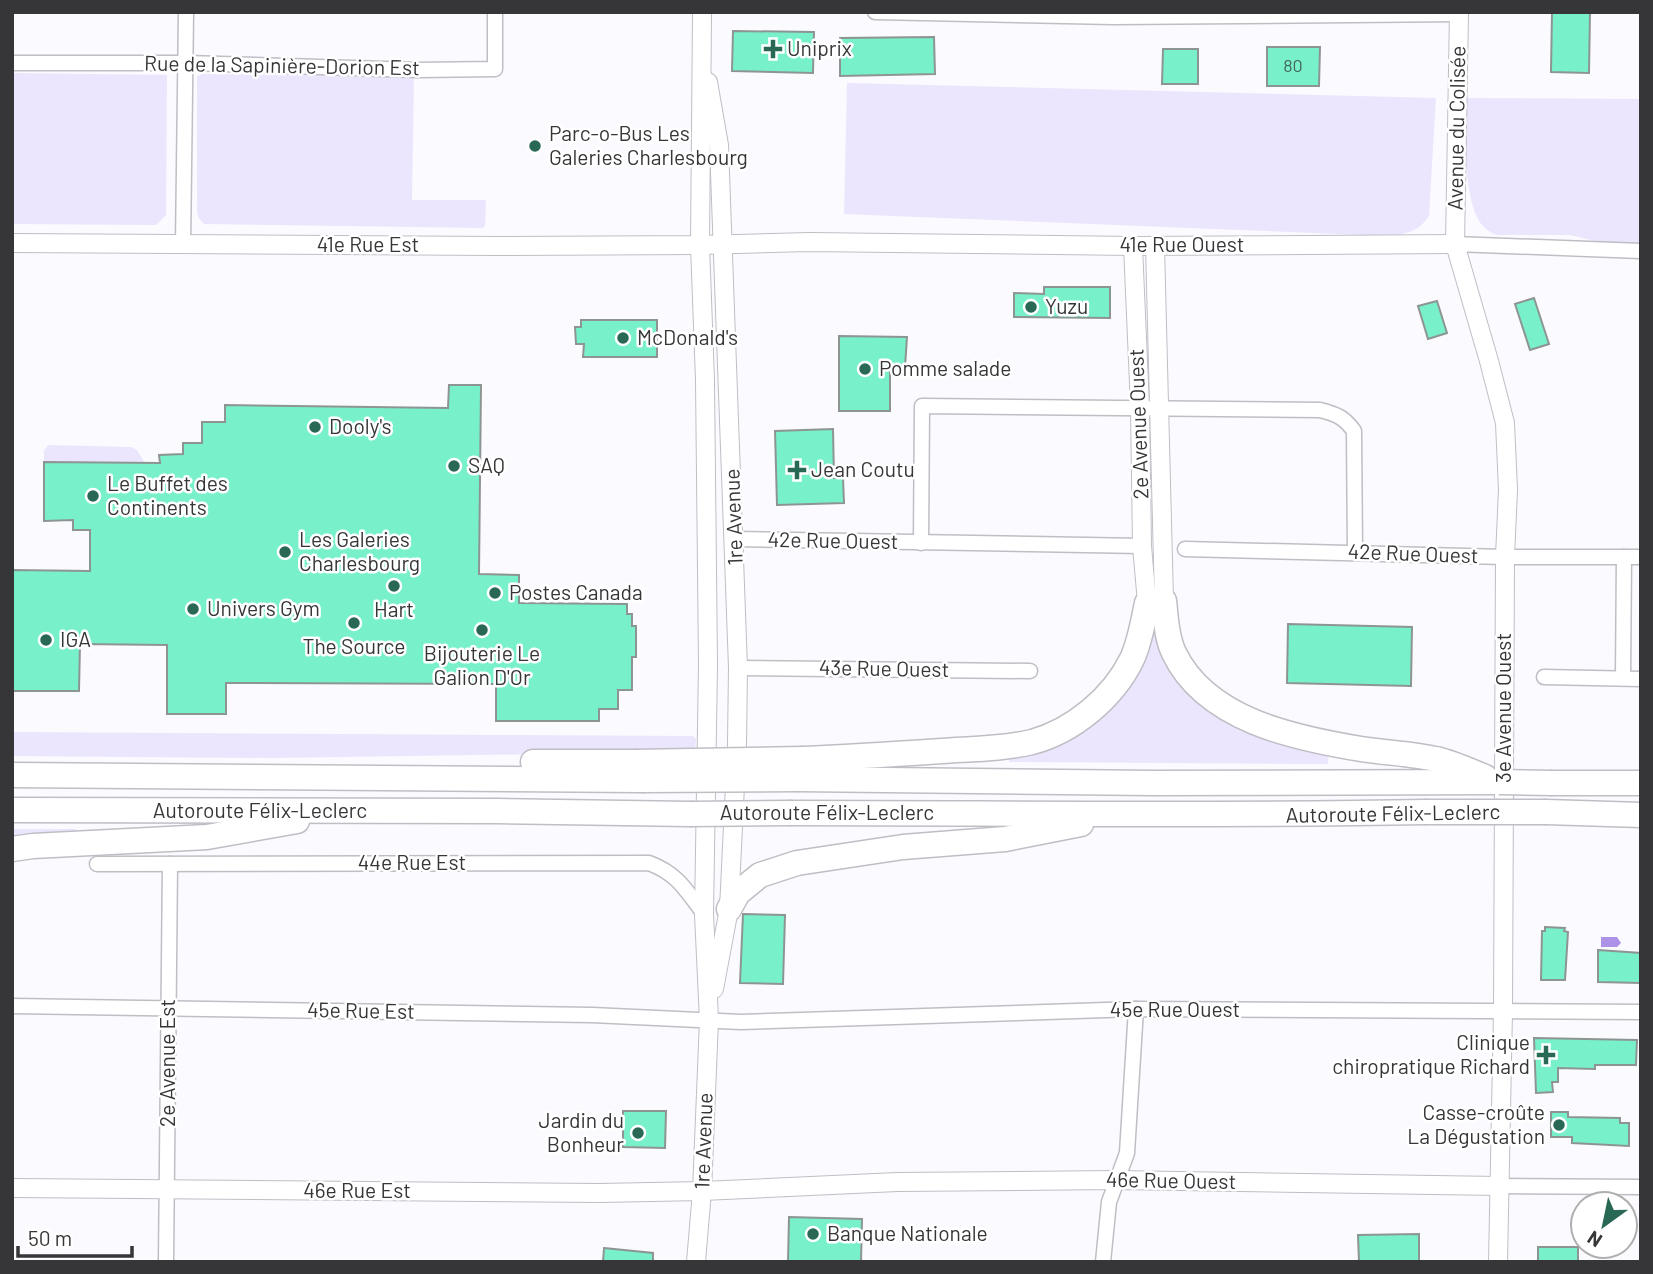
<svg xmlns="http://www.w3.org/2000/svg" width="1653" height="1274" viewBox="0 0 1653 1274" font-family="Barlow,sans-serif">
	<rect width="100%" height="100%" fill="#fbfaff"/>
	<g fill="#ebe6fd">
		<polygon points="12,73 167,75 166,215 156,225 12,224"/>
		<polygon points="202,74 414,75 412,200 486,200 485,225 483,228 204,224 198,217 197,212 197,76"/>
		<path d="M847 83 1436 98 1429 216C1419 231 1407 234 1389 236L844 214Z"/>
		<path d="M1463 98 1641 99V249H1628L1570 235H1497C1488 232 1481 226 1477 217 1464 190 1464 129 1463 98Z"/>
		<polygon points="48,445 131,447 137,450 145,463 44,462 44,451"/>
		<path d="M1151 623H1157C1161 638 1164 656 1170 670 1194 721 1280 736 1329 753L1328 764 1009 762V753L1069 735Z"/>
		<polygon points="12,732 693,736 696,739 695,752 272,758 12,756"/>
		<polygon points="12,829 76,829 76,835 12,840"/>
	</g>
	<polygon fill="#ac93e8" points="1601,937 1617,937 1621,943 1617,947 1601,947"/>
	<g fill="#78f1cb" stroke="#8d9592" stroke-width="2">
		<polygon points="1552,12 1590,12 1589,73 1551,72"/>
		<polygon points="733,31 814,32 813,73 732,71"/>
		<polygon points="934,37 935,74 840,76 840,38"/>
		<polygon points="1267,47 1320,47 1319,86 1267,86"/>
		<polygon points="1163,49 1198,49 1198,84 1162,84"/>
		<polygon points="1044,287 1110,287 1110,318 1014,317 1014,293 1044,294"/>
		<polygon points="1534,298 1549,344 1530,350 1515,304"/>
		<polygon points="1437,301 1447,333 1428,339 1418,306"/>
		<polygon points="581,320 657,320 657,357 583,357 584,344 576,344 575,327 581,327"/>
		<polygon points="839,336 907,337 905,367 890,367 890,411 839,411"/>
		<polygon points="449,385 481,385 479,574 519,575 519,603 627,604 627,614 632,614 632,626 636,626 636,657 632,657 632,690 618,690 618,709 599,709 599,721 496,721 496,684 226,683 226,714 167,714 167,645 80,644 79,691 12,691 12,570 90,571 90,530 73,530 73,520 44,521 44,462 160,463 159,455 183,454 183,443 202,443 202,422 225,422 225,405 448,408"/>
		<polygon points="833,429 834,478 843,478 844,503 777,505 775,431"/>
		<polygon points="1288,624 1412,627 1411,686 1287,683"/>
		<polygon points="743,914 785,915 783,984 740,983"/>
		<polygon points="1545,927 1565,928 1564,931 1568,932 1565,980 1541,980 1542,931 1545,931"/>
		<polygon points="1598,950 1641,953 1641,983 1598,982"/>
		<polygon points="1534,1038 1637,1040 1636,1065 1595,1065 1595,1069 1558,1068 1558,1082 1552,1082 1553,1092 1536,1093"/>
		<polygon points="623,1111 666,1111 665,1148 623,1147"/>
		<polygon points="1551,1112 1568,1112 1568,1117 1620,1118 1620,1123 1629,1123 1629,1146 1572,1143 1572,1137 1551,1137"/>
		<polygon points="789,1217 862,1219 861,1262 788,1262"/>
		<polygon points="1419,1234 1419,1262 1359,1262 1358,1235"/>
		<rect x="1538" y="1247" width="40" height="15"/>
		<polygon points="604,1248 653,1253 653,1262 603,1262"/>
	</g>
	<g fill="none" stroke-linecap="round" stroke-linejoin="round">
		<g stroke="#c0bec5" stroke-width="17">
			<g id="minor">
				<polyline points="875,12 1114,17 1459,14"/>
				<polyline points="12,63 186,63 418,70 495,69 495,12"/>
				<polyline points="1455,244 1641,251"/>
				<polyline points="183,245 186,12"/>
				<polyline points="735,539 1142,546"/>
				<path d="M921 543 922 406 1320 410C1336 414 1344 417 1354 431L1355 552"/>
				<polyline points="1185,549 1505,557 1641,557"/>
				<polyline points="738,668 1030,671"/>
				<polyline points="1544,677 1641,679"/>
				<polyline points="1623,678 1624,557"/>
				<path d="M97 864 649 863C678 874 686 890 704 914"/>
				<polyline points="12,1006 592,1015 741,1022 1136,1009 1641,1012"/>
				<polyline points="1499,1186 1641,1187"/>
				<polyline points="166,1262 170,864"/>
				<polyline points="1103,1262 1109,1202 1127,1153 1136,1009"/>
			</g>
		</g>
		<g stroke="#c0bec5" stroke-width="20">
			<g id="tertiary">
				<polyline points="1459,12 1455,244 1489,361 1505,423 1508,490 1505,557 1503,1011 1498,1262"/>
				<polyline points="708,82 719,145 738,668 737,744 729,909 714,989"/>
				<polyline points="12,243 496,246 700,245 809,242 1133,246 1455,244"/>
				<polyline points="1133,246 1140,407 1142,546 1147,603"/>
				<polyline points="1155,246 1164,601"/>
				<polyline points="12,1188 599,1193 702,1191 897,1182 1116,1180 1499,1186"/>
				<polyline points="696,1262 702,1191 709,1020 704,914 708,665 705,380 700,245 702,13"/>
			</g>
		</g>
		<g stroke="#c0bec5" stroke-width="27">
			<g id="motorway">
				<path d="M1164 601C1166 617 1166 637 1174 653 1206 720 1294 738 1361 749 1387 753 1415 754 1440 760 1455 764 1471 771 1485 777"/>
				<path d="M804 759C850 757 896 754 942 751 972 749 1003 749 1032 742 1073 731 1113 698 1132 659 1140 642 1143 622 1147 603"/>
				<polyline points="533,762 634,762"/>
				<polyline points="12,775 642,780"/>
				<polyline points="799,779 1152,783 1499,782"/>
				<polyline points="1552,783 1641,783"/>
				<polyline points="12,810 496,811 690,814"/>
				<polyline points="1546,812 1641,815"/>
				<path d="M791 813C1002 813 1214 816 1425 812"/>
				<polyline points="12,849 33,846 207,837 297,821"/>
				<polyline points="729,909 738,893 760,875 797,863 903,847 1005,839 1081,824"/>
			</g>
		</g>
		<use href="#minor" stroke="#fff" stroke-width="14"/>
		<use href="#tertiary" stroke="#fff" stroke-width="18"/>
		<use href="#motorway" stroke="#fff" stroke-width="24"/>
		<g stroke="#c0bec5" stroke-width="27" stroke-linecap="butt">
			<g id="motorway-bridge">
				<polyline points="634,762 804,759"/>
				<polyline points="642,780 799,779"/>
				<polyline points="1499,782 1552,783"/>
				<polyline points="1425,812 1546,812"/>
				<polyline points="690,814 791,813"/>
			</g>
		</g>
		<use href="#motorway-bridge" stroke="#fff" stroke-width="24"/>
	</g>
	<g fill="#296855" stroke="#fff" stroke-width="2.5">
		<path d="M769.5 38.5h7v7h7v7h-7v7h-7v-7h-7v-7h7z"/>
		<circle cx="535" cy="146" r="7"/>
		<circle cx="1031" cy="307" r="7"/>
		<circle cx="623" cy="338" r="7"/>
		<circle cx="865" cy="369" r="7"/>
		<circle cx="315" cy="427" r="7"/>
		<circle cx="454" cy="466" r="7"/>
		<path d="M793.5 459.5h7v7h7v7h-7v7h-7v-7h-7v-7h7z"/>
		<circle cx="93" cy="496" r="7"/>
		<circle cx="285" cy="552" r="7"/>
		<circle cx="394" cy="586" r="7"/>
		<circle cx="495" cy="593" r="7"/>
		<circle cx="193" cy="609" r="7"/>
		<circle cx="354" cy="623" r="7"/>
		<circle cx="482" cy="630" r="7"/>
		<circle cx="46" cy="640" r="7"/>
		<path d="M1542.5 1044.5h7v7h7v7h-7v7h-7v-7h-7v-7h7z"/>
		<circle cx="1559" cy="1125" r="7"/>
		<circle cx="638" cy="1133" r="7"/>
		<circle cx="813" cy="1234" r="7"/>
	</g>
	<g text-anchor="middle" stroke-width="5" stroke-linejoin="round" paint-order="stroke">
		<g font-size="18" fill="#46655e">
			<text x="1293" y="72">80</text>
		</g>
		<g font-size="21" fill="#363639" stroke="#fff" text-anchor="start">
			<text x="787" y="56">Uniprix</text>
			<text x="549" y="141">Parc-o-Bus Les<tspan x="549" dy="24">Galeries Charlesbourg</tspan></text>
			<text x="1045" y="314">Yuzu</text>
			<text x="637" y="345">McDonald's</text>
			<text x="879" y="376">Pomme salade</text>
			<text x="329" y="434">Dooly's</text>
			<text x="468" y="473">SAQ</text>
			<text x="811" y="477">Jean Coutu</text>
			<text x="107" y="491">Le Buffet des<tspan x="107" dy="24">Continents</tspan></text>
			<text x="299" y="547">Les Galeries<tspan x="299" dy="24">Charlesbourg</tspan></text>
			<text x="509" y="600">Postes Canada</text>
			<text x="207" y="616">Univers Gym</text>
			<text x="394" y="617" text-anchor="middle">Hart</text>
			<text x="60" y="647">IGA</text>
			<text x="354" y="654" text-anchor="middle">The Source</text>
			<text x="482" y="661" text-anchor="middle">Bijouterie Le<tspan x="482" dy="24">Galion D'Or</tspan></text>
			<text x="1530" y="1050" text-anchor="end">Clinique<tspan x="1530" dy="24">chiropratique Richard</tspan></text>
			<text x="1545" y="1120" text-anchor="end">Casse-croûte<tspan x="1545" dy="24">La Dégustation</tspan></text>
			<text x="624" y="1128" text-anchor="end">Jardin du<tspan x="624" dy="24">Bonheur</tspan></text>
			<text x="827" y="1241">Banque Nationale</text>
		</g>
		<g font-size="21" fill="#363639" stroke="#fff">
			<text transform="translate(282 66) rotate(1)" y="7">Rue de la Sapinière-Dorion Est</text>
			<text transform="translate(1457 128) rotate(-89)" y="7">Avenue du Colisée</text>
			<text x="368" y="252">41e Rue Est</text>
			<text x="1182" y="252">41e Rue Ouest</text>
			<text transform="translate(1139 424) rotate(-92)" y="7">2e Avenue Ouest</text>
			<text transform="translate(734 517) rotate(-92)" y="7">1re Avenue</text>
			<text transform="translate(833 541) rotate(1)" y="7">42e Rue Ouest</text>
			<text transform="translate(1413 554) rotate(2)" y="7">42e Rue Ouest</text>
			<text transform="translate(884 669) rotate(1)" y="7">43e Rue Ouest</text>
			<text transform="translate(1504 708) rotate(-90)" y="7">3e Avenue Ouest</text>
			<text x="260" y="818">Autoroute Félix-Leclerc</text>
			<text x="827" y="820">Autoroute Félix-Leclerc</text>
			<text transform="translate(1393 814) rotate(-1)" y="7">Autoroute Félix-Leclerc</text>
			<text x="412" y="870">44e Rue Est</text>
			<text x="1175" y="1017">45e Rue Ouest</text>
			<text transform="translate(361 1011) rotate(1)" y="7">45e Rue Est</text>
			<text transform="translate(168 1063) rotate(-90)" y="7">2e Avenue Est</text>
			<text transform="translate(704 1141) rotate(-88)" y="7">1re Avenue</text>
			<text transform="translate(1171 1181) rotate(1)" y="7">46e Rue Ouest</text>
			<text x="357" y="1198">46e Rue Est</text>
		</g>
	</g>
	<rect width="1653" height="1274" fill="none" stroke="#363639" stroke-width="28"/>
	<g transform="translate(1604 1225) rotate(213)"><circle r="33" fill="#ffffff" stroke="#afafb0" stroke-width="2"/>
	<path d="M0-5L12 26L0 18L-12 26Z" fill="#296855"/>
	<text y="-10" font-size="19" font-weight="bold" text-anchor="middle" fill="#363639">N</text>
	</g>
	<path d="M18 1246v10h114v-10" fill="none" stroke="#363639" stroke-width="3.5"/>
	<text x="28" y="1246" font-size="21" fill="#363639" stroke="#ffffff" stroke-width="5" paint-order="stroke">50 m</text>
</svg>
